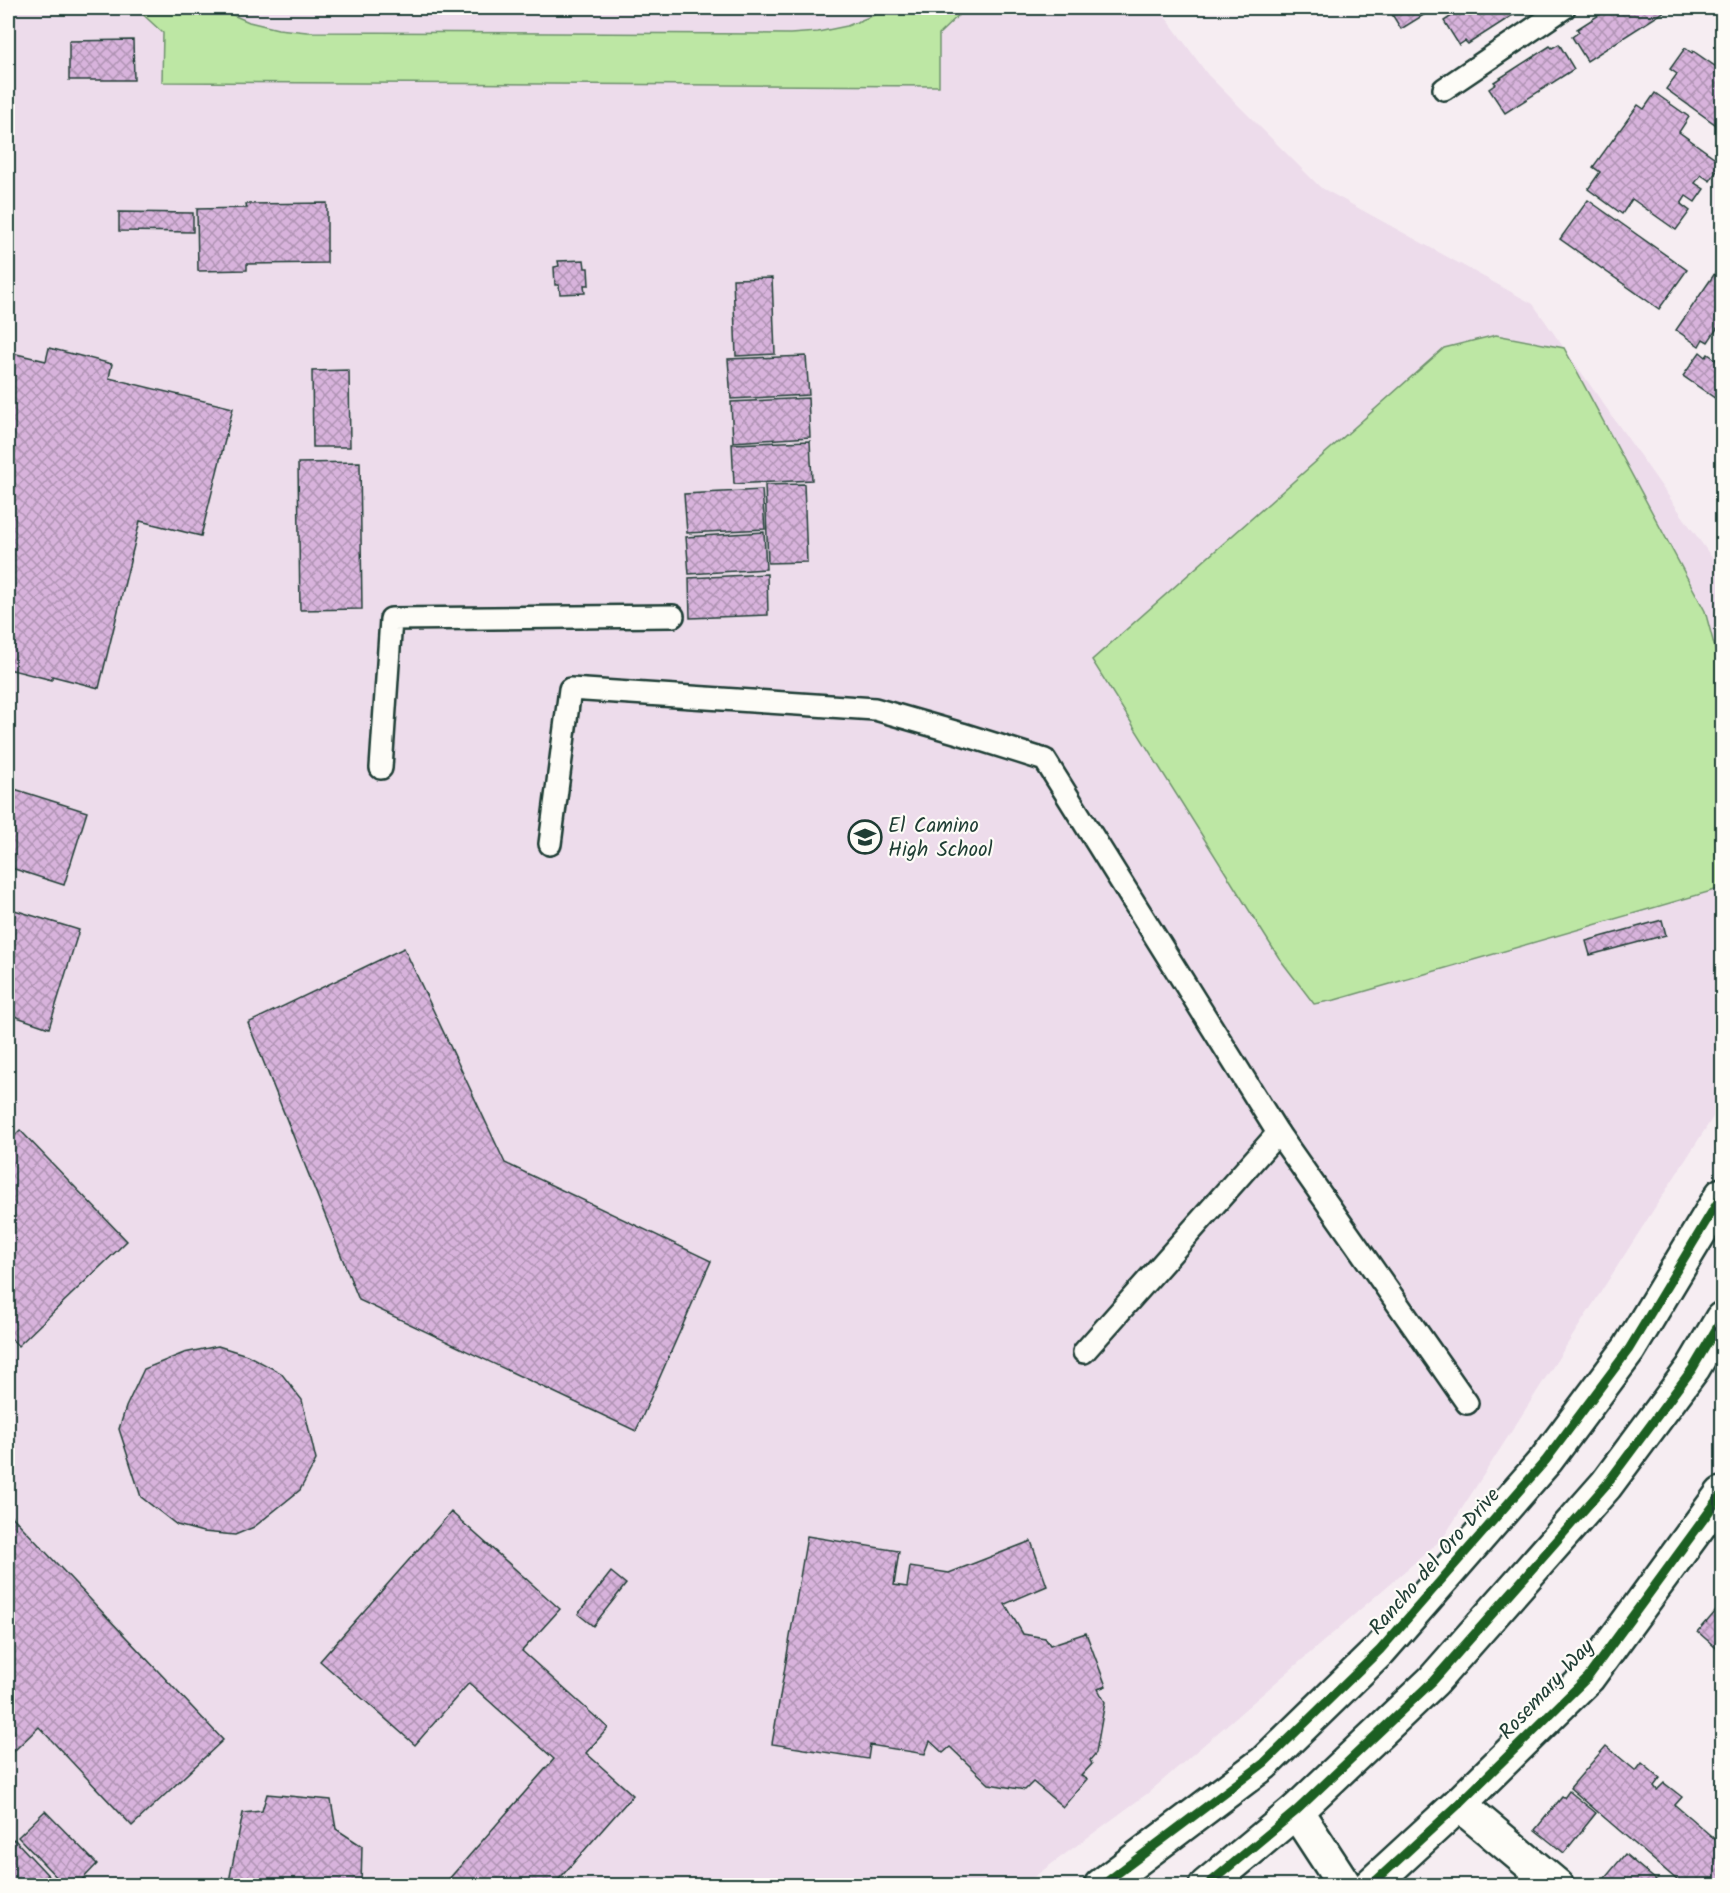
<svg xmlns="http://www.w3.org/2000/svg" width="1730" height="1893" viewBox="0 0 1730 1893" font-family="Kalam,sans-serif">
	<defs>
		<pattern id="building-cross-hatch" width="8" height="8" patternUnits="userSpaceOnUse" patternTransform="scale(1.5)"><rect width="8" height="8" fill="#d8b3dc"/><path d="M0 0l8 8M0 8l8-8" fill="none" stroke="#af93b3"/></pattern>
	</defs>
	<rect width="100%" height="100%" fill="#f6edf2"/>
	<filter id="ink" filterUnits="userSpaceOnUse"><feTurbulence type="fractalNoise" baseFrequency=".0167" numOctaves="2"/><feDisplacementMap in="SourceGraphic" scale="12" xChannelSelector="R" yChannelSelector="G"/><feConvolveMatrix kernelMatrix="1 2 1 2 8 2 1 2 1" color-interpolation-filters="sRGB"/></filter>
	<g filter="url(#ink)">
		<polygon fill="#eddceb" points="8,8 1159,8 1208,75 1320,187 1533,304 1722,572 1722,1103 1443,1538 1148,1793 1023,1885 8,1886"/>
		<g fill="#bde7a4" stroke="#6e926c" stroke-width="1.5">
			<polygon points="136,8 217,8 249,22 278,29 307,32 790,34 818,32 847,26 874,15 887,8 966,8 939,34 939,86 162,82 163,33"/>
			<polygon points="1496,335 1564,348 1705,611 1722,674 1722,888 1335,1000 1314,1004 1279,958 1092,660 1444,348"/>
		</g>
		<g fill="url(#building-cross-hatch)" stroke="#1f3d34" stroke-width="1.5">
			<rect x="1070" y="8" width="34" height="5"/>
			<polygon points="1378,8 1435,8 1401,29 1390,11 1383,15"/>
			<polygon points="1464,8 1524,8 1468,44 1465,41 1459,45 1444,21"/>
			<polygon points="1610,8 1670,8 1587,61 1572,37 1579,32 1577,29"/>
			<polygon points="133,40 134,80 69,80 69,41"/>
			<polygon points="1559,44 1574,69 1505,113 1489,89 1496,84 1494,82 1550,46 1552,48"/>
			<polygon points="1685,48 1692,53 1693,51 1722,71 1722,129 1666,89 1677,74 1670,69"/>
			<polygon points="1655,93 1689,117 1679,132 1722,163 1710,181 1701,175 1695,183 1704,189 1695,202 1686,196 1681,204 1690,211 1676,230 1632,199 1622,214 1588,189 1600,172 1593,167 1638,105 1644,109"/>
			<polygon points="1588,200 1687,270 1659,309 1560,239"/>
			<polygon points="327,203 327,263 247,264 247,270 198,271 197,209 247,208 246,204"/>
			<polygon points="119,212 193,213 193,232 119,231"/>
			<polygon points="584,260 585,268 588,268 589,285 584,285 585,293 560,294 559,285 555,285 554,267 559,266 558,261"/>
			<polygon points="1722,263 1722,321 1708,342 1703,339 1699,346 1676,330"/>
			<polygon points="772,278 775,354 736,356 733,279"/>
			<polygon points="49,348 112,364 109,378 233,408 201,536 140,521 99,688 52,676 52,680 8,669 8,352 46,361"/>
			<polygon points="1700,352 1706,357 1708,354 1722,364 1722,403 1683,376"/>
			<polygon points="806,356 809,395 731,399 728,359"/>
			<polygon points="349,370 350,447 313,447 312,371"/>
			<polygon points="808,398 810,437 733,442 731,402"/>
			<polygon points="810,441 812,480 734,484 732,444"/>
			<polygon points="360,462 362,609 300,610 298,463"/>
			<polygon points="804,484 807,562 768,563 765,485"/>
			<polygon points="762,490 765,529 687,533 684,494"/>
			<polygon points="764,532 766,569 689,574 686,537"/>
			<polygon points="767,574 768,615 690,618 689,578"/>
			<polygon points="8,787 87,812 64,885 8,867"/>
			<polygon points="8,908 79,930 49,1028 8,1014"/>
			<polygon points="1662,920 1666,935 1590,955 1586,941"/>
			<polygon points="404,948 505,1163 711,1261 636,1431 359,1300 248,1023"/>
			<polygon points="20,1130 127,1241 18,1346 8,1335 8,1142"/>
			<polygon points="218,1346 247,1355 281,1373 302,1400 316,1460 300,1490 254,1527 235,1535 203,1532 177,1525 141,1497 119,1429 126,1407 144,1369 184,1353"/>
			<polygon points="8,1512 223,1740 132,1826 39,1727 12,1753 8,1748"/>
			<polygon points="451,1512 560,1609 522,1651 608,1728 586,1753 633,1795 553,1886 454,1886 448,1880 554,1759 469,1683 415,1745 320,1661"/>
			<polygon points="807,1536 899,1551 894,1585 907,1587 910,1567 949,1573 1031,1541 1047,1586 1005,1604 1023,1634 1045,1638 1050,1645 1086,1633 1106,1686 1098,1689 1105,1702 1096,1753 1090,1760 1092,1764 1081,1776 1087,1779 1063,1807 1033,1782 1025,1790 989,1784 950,1747 943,1753 930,1741 925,1754 870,1745 868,1759 772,1744"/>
			<polygon points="611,1572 626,1584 593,1626 578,1614"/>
			<polygon points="1722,1604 1722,1653 1698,1632"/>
			<polygon points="1606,1746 1636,1771 1642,1763 1660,1778 1654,1786 1657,1790 1664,1783 1682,1797 1675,1805 1717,1841 1722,1835 1722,1886 1684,1886 1570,1788"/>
			<polygon points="1569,1791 1596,1813 1564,1853 1535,1830 1562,1797 1564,1798"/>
			<polygon points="267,1794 331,1800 336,1829 362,1846 361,1886 228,1886 243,1813 262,1811"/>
			<polygon points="45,1811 97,1864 76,1886 65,1886 18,1837"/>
			<polygon points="14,1839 58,1886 8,1886 8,1845"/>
			<polygon points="1625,1854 1663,1886 1601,1886 1600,1884"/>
		</g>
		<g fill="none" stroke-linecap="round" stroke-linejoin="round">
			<g stroke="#1f3d34" stroke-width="26">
				<g id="service">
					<polyline points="1444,89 1564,8"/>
					<polyline points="381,768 391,619 673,616"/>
					<polyline points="550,844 570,689 875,709 962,734 1045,760 1278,1133"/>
					<polyline points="1084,1352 1278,1133 1467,1403"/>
				</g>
			</g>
			<g stroke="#1f3d34" stroke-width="38">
				<g id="minor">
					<polyline points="1459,1804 1557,1886"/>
					<polyline points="1296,1811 1345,1886"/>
					<polyline points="1370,1886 1459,1804 1588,1677 1722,1494"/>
				</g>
			</g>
			<g stroke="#1f3d34" stroke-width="38">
				<g id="secondary">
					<polyline points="1101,1886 1264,1763 1380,1650 1546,1460 1629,1349 1722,1195"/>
					<polyline points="1206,1886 1296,1811 1433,1681 1606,1485 1693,1368 1722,1319"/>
				</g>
			</g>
			<use href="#service" stroke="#fdfcf7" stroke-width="21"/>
			<use href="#minor" stroke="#fdfcf7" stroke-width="33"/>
			<use href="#secondary" stroke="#fdfcf7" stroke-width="33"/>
			<g stroke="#fdfcf7" stroke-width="13">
				<g id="cycleway">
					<polyline points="1101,1886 1264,1763 1380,1650 1546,1460 1629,1349 1722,1195"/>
					<polyline points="1206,1886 1296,1811 1433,1681 1606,1485 1693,1368 1722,1319"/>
					<polyline points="1370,1886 1459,1804 1588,1677 1722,1494"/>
				</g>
			</g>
			<use href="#cycleway" stroke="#1b5e20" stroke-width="9"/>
		</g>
	</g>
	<defs>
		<g id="school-ring" transform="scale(1.725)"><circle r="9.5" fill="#fdfcf7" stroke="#1f3d34" stroke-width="1.5"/><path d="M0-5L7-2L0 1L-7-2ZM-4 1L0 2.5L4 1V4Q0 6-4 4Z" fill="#1f3d34"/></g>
	</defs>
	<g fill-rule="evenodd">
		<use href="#school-ring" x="865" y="837"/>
	</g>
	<g text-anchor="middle" stroke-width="4.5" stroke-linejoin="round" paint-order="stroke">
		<g font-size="21" fill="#1f3d34" stroke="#fdfcf7" text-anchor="start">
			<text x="888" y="832">El Camino<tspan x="888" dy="24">High School</tspan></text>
		</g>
		<g font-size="21" fill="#1f3d34" stroke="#fdfcf7">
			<text transform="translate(1434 1561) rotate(-49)" y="7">Rancho del Oro Drive</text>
			<text transform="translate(1546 1689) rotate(-47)" y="7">Rosemary Way</text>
		</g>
	</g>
	<rect width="1730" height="1893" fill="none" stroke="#fdfcf7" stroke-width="30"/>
	<rect x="15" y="15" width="1700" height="1863" fill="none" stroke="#1f3d34" stroke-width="2" filter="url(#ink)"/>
</svg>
